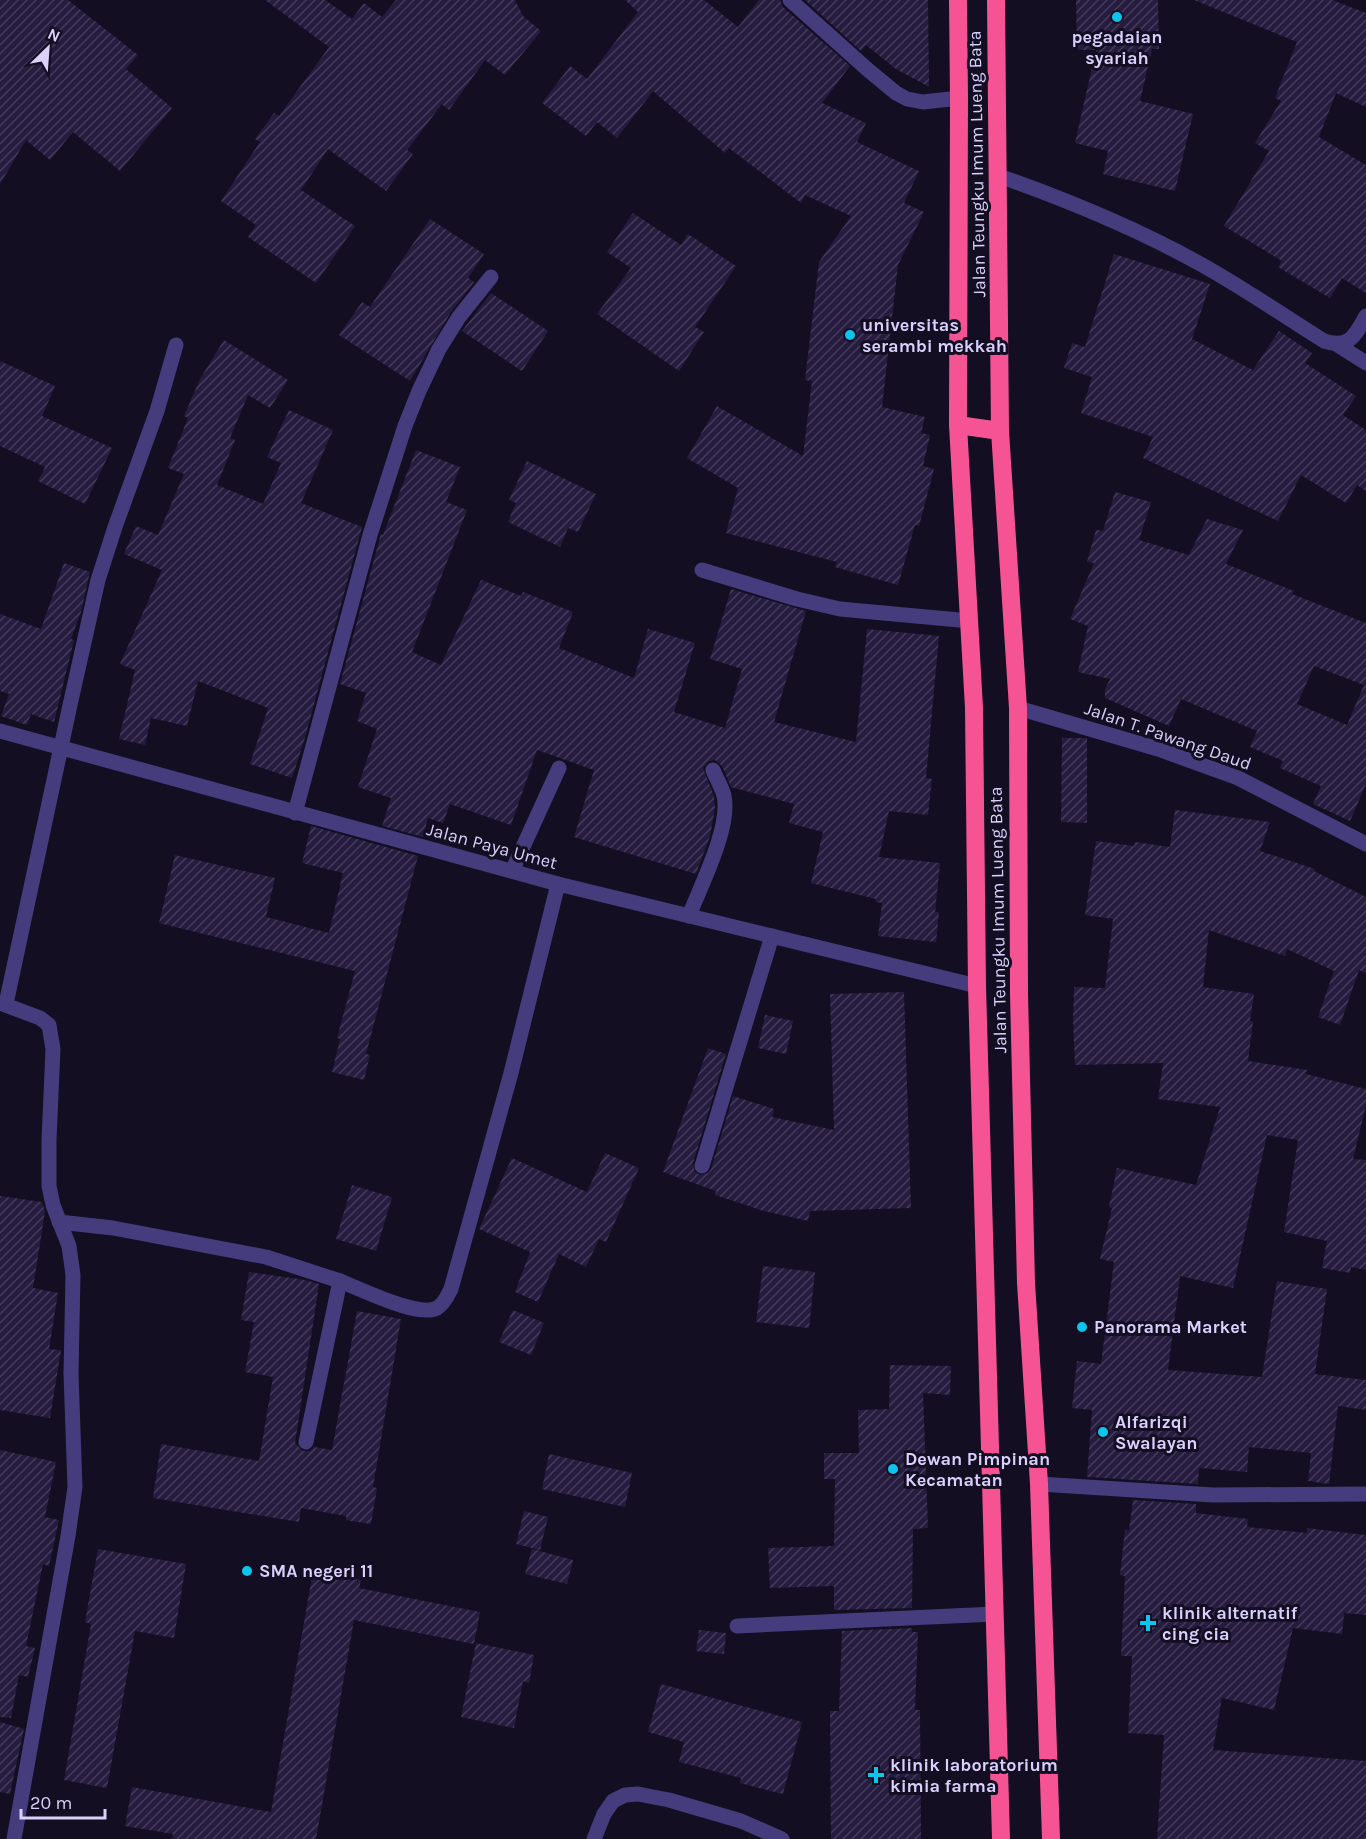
<svg xmlns="http://www.w3.org/2000/svg" width="1366" height="1839" viewBox="0 0 1366 1839" font-family="Karla,sans-serif">
	<defs>
		<pattern id="building-hatch" width="6" height="6" patternUnits="userSpaceOnUse" patternTransform="scale(1.5)"><rect width="6" height="6" fill="#261c40"/><path d="M-1 1l2-2M0 6l6-6M5 7l2-2" fill="none" stroke="#453c5c"/></pattern>
	</defs>
	<rect width="100%" height="100%" fill="#130e21"/>
	<g fill="url(#building-hatch)" fill-rule="evenodd">
		<polygon points="0,0 68,0 138,55 126,69 172,108 120,171 73,132 50,160 26,140 0,184"/>
		<polygon points="265,0 325,0 352,19 364,3 382,17 396,0 515,0 523,16 541,31 505,75 485,60 449,110 442,104 407,150 413,154 386,191 328,149 301,190 355,226 316,283 248,237 256,225 221,201 260,142 255,139 274,113 279,116 329,47"/>
		<polygon points="625,0 704,0 738,27 759,0 780,0 783,7 850,66 822,103 866,123 857,142 919,171 904,203 924,212 898,265 882,407 925,417 921,433 930,435 923,466 934,469 919,526 915,525 898,585 835,567 837,562 726,533 738,488 687,458 717,406 803,456 812,381 805,380 819,262 851,216 805,195 801,203 729,148 725,153 653,91 617,138 597,122 586,136 542,103 570,66 587,79 638,12"/>
		<polygon points="805,0 928,0 929,87 896,69 866,45 861,51"/>
		<polygon points="1076,0 1158,0 1159,49 1152,49 1140,101 1193,114 1175,191 1103,174 1108,151 1075,143 1096,50 1077,50"/>
		<polygon points="1194,0 1332,0 1366,13 1366,107 1336,93 1319,137 1366,165 1366,293 1342,278 1330,298 1278,267 1282,261 1224,226 1269,151 1255,143 1281,101 1275,98 1297,42"/>
		<polygon points="633,213 681,245 688,234 736,266 695,327 704,332 679,371 597,314 631,268 607,252"/>
		<polygon points="430,219 484,254 468,278 474,282 451,312 410,381 339,335 362,302 370,307"/>
		<polygon points="1114,254 1210,284 1192,339 1253,370 1279,331 1312,353 1305,363 1356,396 1343,415 1366,430 1366,491 1357,485 1346,503 1301,475 1278,521 1143,458 1153,437 1081,413 1092,377 1064,368 1072,343 1085,347"/>
		<polygon points="491,293 548,331 522,371 462,331"/>
		<polygon points="224,340 288,380 270,408 248,395 230,438 235,440 217,485 263,504 281,463 267,457 289,410 333,430 301,503 362,527 304,741 292,778 250,764 268,708 198,681 187,726 151,718 145,745 119,739 135,670 120,664 162,570 124,554 136,526 158,535 184,474 168,468 188,418 184,416 200,379"/>
		<polygon points="0,361 55,386 42,416 112,448 85,504 38,481 45,467 0,446"/>
		<polygon points="416,450 460,467 446,502 467,510 412,652 441,665 481,580 521,596 523,592 573,612 559,648 634,678 648,629 695,643 674,712 725,728 742,669 710,659 731,589 806,611 774,722 856,742 867,629 939,636 926,778 932,779 928,815 889,811 879,857 940,863 935,912 939,912 936,942 878,936 882,903 876,902 876,899 811,883 823,832 789,823 794,804 731,787 722,766 715,760 709,761 703,768 714,796 715,809 710,836 696,874 574,837 594,770 537,750 511,825 450,804 443,823 428,818 423,837 382,826 391,798 358,787 377,729 357,721 366,693 340,684 381,534 383,535"/>
		<polygon points="527,461 596,494 578,532 568,528 560,547 508,522 516,503 509,500"/>
		<path d="M1115 492 1151 502 1139 540 1189 555 1207 519 1243 530 1226 564 1294 591 1292 594 1366 623V784L1350 821 1313 804 1321 786 1280 768 1283 761 1250 747 1257 731 1181 699 1169 726 1105 698V689L1110 679 1078 672 1088 626 1070 619 1094 563 1087 562 1096 530 1103 531ZM1314 666 1364 685 1347 725 1297 704Z"/>
		<polygon points="64,563 90,572 81,612 71,639 74,640 54,722 31,714 27,725 1,716 9,694 0,691 0,614 41,629"/>
		<polygon points="1062,738 1087,738 1087,823 1061,822"/>
		<polygon points="1175,810 1270,822 1260,851 1315,869 1314,871 1366,897 1366,973 1359,970 1340,1025 1318,1017 1334,971 1287,949 1285,956 1209,930 1203,987 1254,994 1250,1021 1253,1021 1248,1061 1307,1070 1306,1074 1366,1089 1366,1105 1353,1159 1366,1160 1366,1270 1351,1267 1350,1273 1322,1268 1327,1241 1284,1232 1298,1140 1267,1135 1233,1288 1180,1276 1168,1370 1262,1377 1277,1281 1327,1289 1315,1374 1366,1380 1366,1410 1338,1406 1329,1484 1308,1481 1311,1453 1249,1447 1247,1472 1199,1468 1198,1484 1087,1477 1092,1410 1072,1408 1077,1361 1101,1364 1114,1262 1100,1259 1112,1208 1109,1207 1117,1168 1196,1185 1220,1107 1158,1099 1163,1063 1075,1065 1073,1020 1074,987 1105,988 1113,919 1085,915 1096,841 1134,846 1135,842 1170,847"/>
		<polygon points="311,826 418,856 366,1054 370,1055 364,1080 332,1072 340,1039 337,1038 355,971 159,923 175,855 275,878 266,917 329,933 343,873 302,863"/>
		<polygon points="904,992 911,1208 810,1211 808,1221 764,1211 715,1195 716,1191 663,1172 708,1048 726,1054 693,1163 695,1172 700,1175 708,1173 711,1169 733,1096 774,1109 772,1117 834,1130 830,994"/>
		<polygon points="765,1015 793,1021 786,1054 758,1048"/>
		<polygon points="605,1153 639,1168 606,1242 599,1239 586,1267 559,1254 538,1302 515,1292 530,1252 479,1229 512,1158 587,1192"/>
		<polygon points="352,1185 392,1197 376,1251 336,1239"/>
		<polygon points="0,1196 42,1202 45,1211 33,1288 58,1293 49,1349 61,1350 50,1418 0,1410"/>
		<polygon points="763,1266 815,1272 809,1328 756,1322"/>
		<polygon points="249,1272 305,1280 319,1284 295,1443 303,1451 310,1451 314,1447 332,1450 357,1311 401,1319 373,1487 377,1488 371,1524 346,1520 346,1516 301,1508 299,1522 153,1498 161,1444 259,1461 273,1377 245,1372 254,1322 241,1320"/>
		<polygon points="513,1310 544,1323 531,1355 499,1342"/>
		<polygon points="890,1365 951,1366 950,1395 923,1393 928,1528 913,1529 912,1608 834,1610 834,1586 770,1588 768,1548 834,1546 835,1479 824,1479 824,1453 859,1453 858,1410 889,1409"/>
		<polygon points="0,1450 56,1462 45,1517 59,1520 49,1566 43,1564 26,1646 35,1648 28,1677 19,1675 11,1718 0,1717"/>
		<polygon points="549,1454 632,1473 625,1507 542,1489"/>
		<polygon points="1133,1500 1196,1504 1196,1513 1248,1519 1247,1527 1307,1533 1307,1528 1366,1535 1366,1615 1344,1613 1342,1634 1293,1628 1274,1710 1222,1698 1213,1750 1366,1761 1366,1839 1157,1839 1164,1735 1128,1733 1132,1656 1121,1656 1125,1576 1120,1575 1125,1530 1129,1530"/>
		<polygon points="524,1511 548,1517 540,1550 516,1544"/>
		<polygon points="98,1549 186,1564 174,1638 135,1631 107,1788 64,1780 91,1624 85,1622"/>
		<polygon points="532,1549 573,1560 567,1584 525,1574"/>
		<polygon points="313,1571 361,1580 359,1588 480,1612 474,1644 354,1620 316,1839 172,1839 173,1834 125,1826 132,1787 271,1812"/>
		<polygon points="912,1628 912,1632 918,1632 915,1710 920,1710 921,1839 831,1839 830,1711 839,1711 842,1631"/>
		<polygon points="699,1630 726,1633 724,1654 696,1651"/>
		<polygon points="476,1643 534,1655 529,1683 523,1681 514,1728 461,1717"/>
		<polygon points="661,1684 802,1722 783,1794 740,1783 741,1778 679,1762 684,1742 648,1732"/>
		<polygon points="0,1722 24,1729 10,1794 0,1792"/>
	</g>
	<g fill="none" stroke-linecap="round" stroke-linejoin="round">
		<g stroke="#443c7d" stroke-width="15">
			<polyline points="790,0 867,69 896,93 907,99 923,102 959,98"/>
			<path d="M999 176C1070 201 1138 229 1204 266 1245 289 1284 316 1324 341 1350 349 1355 335 1366 316"/>
			<polyline points="1336,344 1366,363"/>
			<polyline points="702,570 797,599 840,609 970,621"/>
			<polyline points="1018,708 1158,749 1238,778 1366,844"/>
			<polyline points="0,731 558,884 977,986"/>
			<polyline points="295,813 370,535 405,426 419,391 439,349 459,317 491,277"/>
			<polyline points="512,871 559,768"/>
			<path d="M689 916C701 885 731 827 724 796 722 787 716 778 713 770"/>
			<polyline points="0,1003 40,1018 49,1025 53,1049 49,1140 49,1186 53,1205 69,1246 73,1275 71,1374 75,1487 68,1536 14,1839"/>
			<polyline points="6,1004 70,705 98,580 115,527 157,411 176,345"/>
			<polyline points="702,1166 772,936"/>
			<polyline points="59,1222 113,1228 266,1257 340,1281 306,1442"/>
			<path d="M340 1281C361 1289 418 1318 437 1308 444 1304 448 1295 451 1289L511 1073 558 884"/>
			<polyline points="1039,1484 1213,1495 1366,1494"/>
			<polyline points="737,1626 995,1614"/>
			<polyline points="594,1839 604,1814 613,1801 625,1795 638,1794 669,1800 741,1821 782,1839"/>
		</g>
		<g stroke="#f55394" stroke-width="18">
			<polyline points="958,0 959,98 958,425 974,708 977,986 1001,1839"/>
			<polyline points="996,0 1000,431 1018,708 1019,994 1026,1283 1039,1484 1051,1839"/>
			<polyline points="958,425 1000,431"/>
		</g>
	</g>
	<g fill="#0dc4ec" stroke="#130e21" stroke-width="2">
		<circle cx="1117" cy="17" r="6"/>
		<circle cx="850" cy="335" r="6"/>
		<circle cx="1082" cy="1327" r="6"/>
		<circle cx="1103" cy="1432" r="6"/>
		<circle cx="893" cy="1469" r="6"/>
		<circle cx="247" cy="1571" r="6"/>
		<path d="M1145 1614h6v6h6v6h-6v6h-6v-6h-6v-6h6z"/>
		<path d="M873 1766h6v6h6v6h-6v6h-6v-6h-6v-6h6z"/>
	</g>
	<g text-anchor="middle" stroke-width="6" stroke-linejoin="round" paint-order="stroke">
		<g font-size="18" font-weight="bold" fill="#d9d1fc" stroke="#130e21" text-anchor="start">
			<text x="1117" y="43" text-anchor="middle">pegadaian<tspan x="1117" dy="21">syariah</tspan></text>
			<text x="862" y="331">universitas<tspan x="862" dy="21">serambi mekkah</tspan></text>
			<text x="1094" y="1333">Panorama Market</text>
			<text x="1115" y="1428">Alfarizqi<tspan x="1115" dy="21">Swalayan</tspan></text>
			<text x="905" y="1465">Dewan Pimpinan<tspan x="905" dy="21">Kecamatan</tspan></text>
			<text x="259" y="1577">SMA negeri 11</text>
			<text x="1162" y="1619">klinik alternatif<tspan x="1162" dy="21">cing cia</tspan></text>
			<text x="890" y="1771">klinik laboratorium<tspan x="890" dy="21">kimia farma</tspan></text>
		</g>
		<g font-size="18" fill="#d9d1fc" stroke="#130e21">
			<text transform="translate(977 164) rotate(-91)" y="6">Jalan Teungku Imum Lueng Bata</text>
			<text transform="translate(1168 736) rotate(19)" y="6">Jalan T. Pawang Daud</text>
			<text transform="translate(492 846) rotate(15)" y="6">Jalan Paya Umet</text>
			<text transform="translate(998 920) rotate(-91)" y="6">Jalan Teungku Imum Lueng Bata</text>
		</g>
	</g>
	<g transform="translate(48 48) rotate(25)" stroke="#130e21" stroke-width="4.5" paint-order="stroke">
	<path d="M0-4.5L10 22L0 15L-10 22Z" fill="#d9d1fc"/>
	<text y="-9" font-size="16" font-weight="bold" text-anchor="middle" fill="#d9d1fc">N</text>
	</g>
	<path d="M21 1809v9h84v-9" fill="none" stroke="#d9d1fc" stroke-width="3"/>
	<text x="30" y="1809" font-size="18" fill="#d9d1fc" stroke="#130e21" stroke-width="4.5" paint-order="stroke">20 m</text>
</svg>
